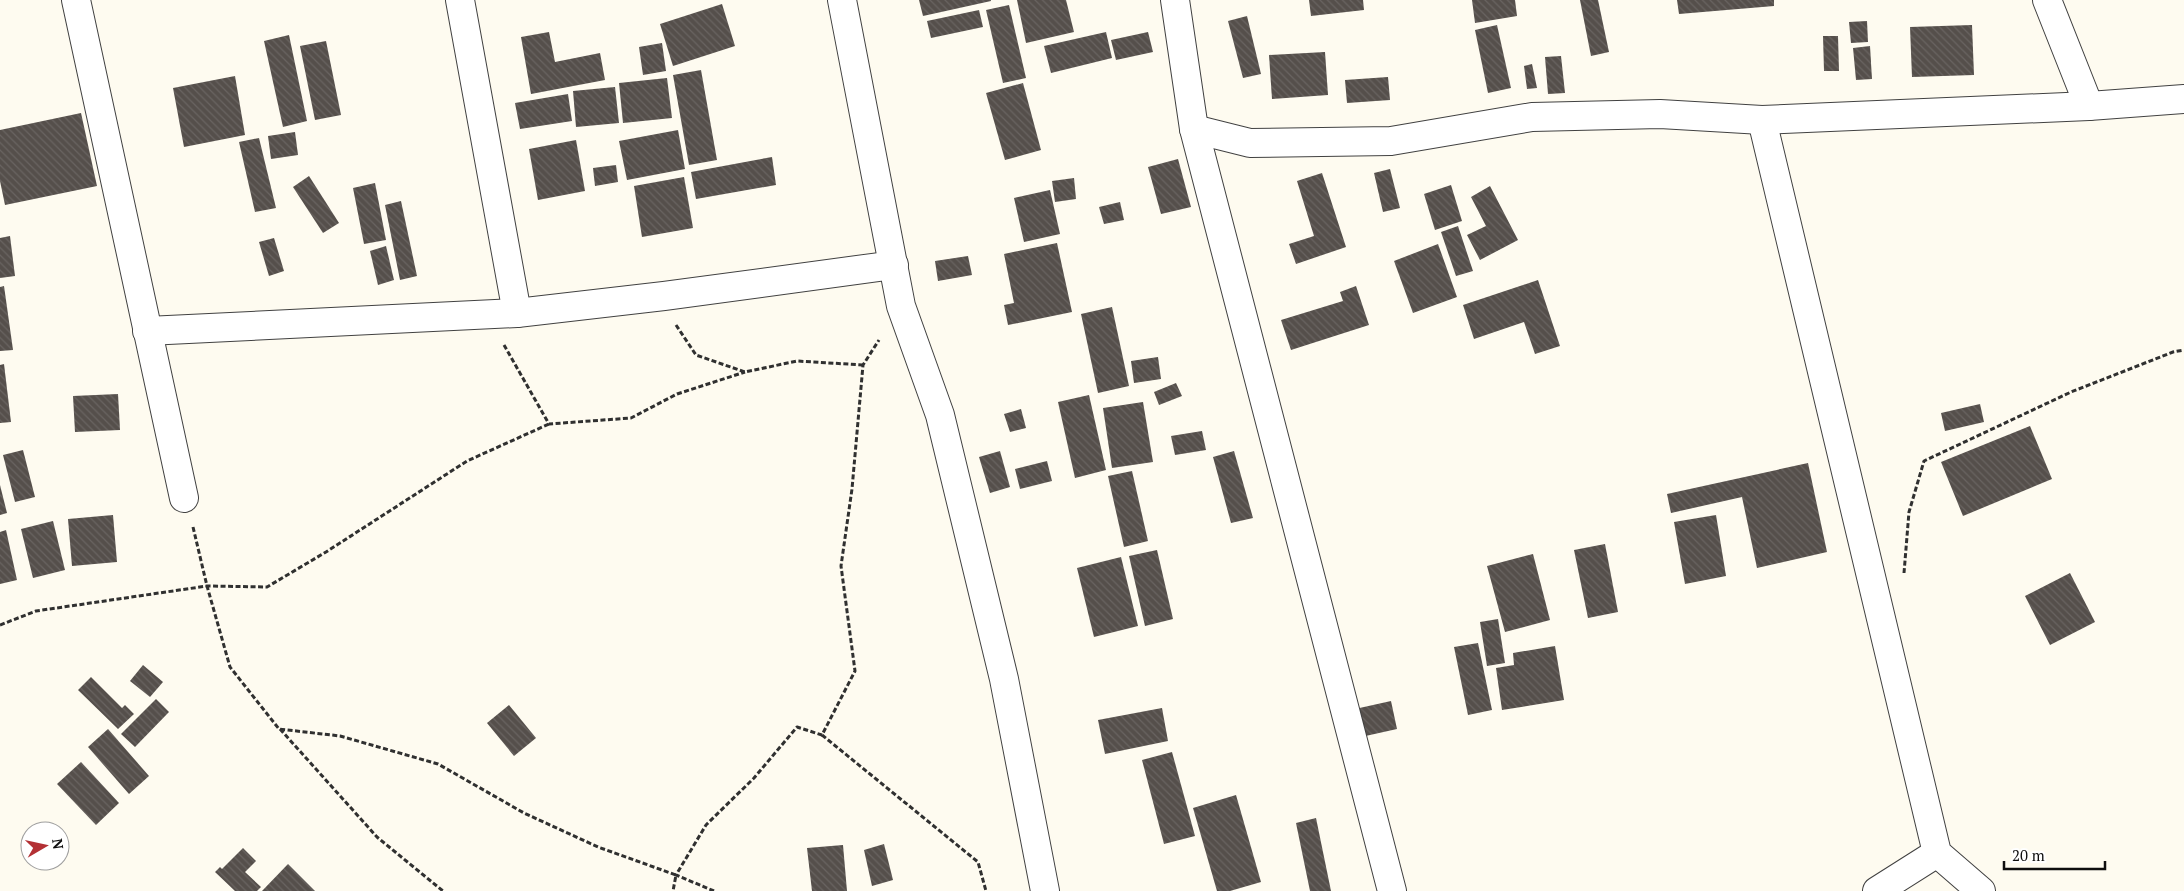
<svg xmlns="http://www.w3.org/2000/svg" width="2184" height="891" viewBox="0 0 2184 891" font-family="'PT Serif',serif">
	<defs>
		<pattern id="building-back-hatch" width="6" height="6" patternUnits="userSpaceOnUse" patternTransform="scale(1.25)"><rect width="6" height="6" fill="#554f4b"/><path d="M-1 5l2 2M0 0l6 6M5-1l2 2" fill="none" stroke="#696461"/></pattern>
	</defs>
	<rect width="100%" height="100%" fill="#fefbf0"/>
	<g fill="url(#building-back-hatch)">
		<polygon points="919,0 991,0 991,1 923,16"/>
		<polygon points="1017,0 1066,0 1074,32 1026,43"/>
		<polygon points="1309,0 1363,0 1364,10 1311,16"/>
		<polygon points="1472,0 1515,0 1517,16 1475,23"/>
		<polygon points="1580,0 1598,0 1609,52 1591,56"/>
		<polygon points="1677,0 1774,0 1774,6 1679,14"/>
		<polygon points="722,4 735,46 673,66 660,24"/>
		<polygon points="1009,5 1026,78 1003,83 986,10"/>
		<polygon points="979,10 983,27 931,38 927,21"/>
		<polygon points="1247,16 1261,74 1243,78 1228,21"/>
		<polygon points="1867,21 1868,42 1851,43 1849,22"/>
		<polygon points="1497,25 1511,88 1488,93 1475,30"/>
		<polygon points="1972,25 1974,75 1912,77 1910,27"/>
		<polygon points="549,32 555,62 600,53 605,80 531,94 521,37"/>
		<polygon points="1106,32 1112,58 1051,73 1044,46"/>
		<polygon points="1148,32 1153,52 1116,60 1111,40"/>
		<polygon points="289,35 307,121 283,127 264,41"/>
		<polygon points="1823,36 1838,36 1839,71 1824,71"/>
		<polygon points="326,41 341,115 315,120 300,46"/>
		<polygon points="662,43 666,71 643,75 639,47"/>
		<polygon points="1870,46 1872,79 1856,80 1853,48"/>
		<polygon points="1325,52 1328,95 1272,99 1269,55"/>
		<polygon points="1561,56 1565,93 1548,94 1545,57"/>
		<polygon points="1532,64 1537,88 1527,89 1524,66"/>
		<polygon points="701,70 717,160 689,165 673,75"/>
		<polygon points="235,76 245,135 184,147 173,88"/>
		<polygon points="1388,77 1390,100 1347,103 1345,80"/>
		<polygon points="667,78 672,118 623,123 619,83"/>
		<polygon points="1023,83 1041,150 1005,160 986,93"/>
		<polygon points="615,87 619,123 576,127 573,91"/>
		<polygon points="568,94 572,121 520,129 515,103"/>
		<polygon points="81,113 97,186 5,205 0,181 0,130"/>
		<polygon points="678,130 685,169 627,180 619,141"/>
		<polygon points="295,132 298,155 271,159 268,136"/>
		<polygon points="259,138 276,208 255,212 239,142"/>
		<polygon points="576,140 585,191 538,200 529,149"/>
		<polygon points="772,157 776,185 696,199 691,172"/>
		<polygon points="1178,159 1191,207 1161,214 1148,167"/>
		<polygon points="616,165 618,182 595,186 593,168"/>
		<polygon points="1390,169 1400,208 1383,212 1374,173"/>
		<polygon points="1322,173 1346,247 1296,264 1289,244 1314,236 1297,181"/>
		<polygon points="309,176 339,223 323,233 293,187"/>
		<polygon points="684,177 693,228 642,237 634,186"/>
		<polygon points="1074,178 1076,199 1055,202 1052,181"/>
		<polygon points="375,183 386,240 364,244 353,188"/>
		<polygon points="1451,185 1462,221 1435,230 1424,194"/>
		<polygon points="1490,186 1518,240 1480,260 1467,235 1486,226 1471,197"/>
		<polygon points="1050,190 1060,234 1024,242 1014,198"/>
		<polygon points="401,201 417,276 400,280 385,205"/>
		<polygon points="1120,202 1124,220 1104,224 1099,207"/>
		<polygon points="1458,226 1473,271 1456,276 1441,232"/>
		<polygon points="10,236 15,276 0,278 0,238"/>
		<polygon points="274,238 284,271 269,276 259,242"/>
		<polygon points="1057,243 1072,312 1008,325 1004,305 1014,303 1004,254"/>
		<polygon points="1438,244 1457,297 1413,313 1394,261"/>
		<polygon points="386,246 394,280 378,285 370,251"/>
		<polygon points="968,256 972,275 938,281 935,261"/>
		<polygon points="1538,280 1560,346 1535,354 1524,322 1474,339 1463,305"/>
		<polygon points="4,286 13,350 0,351 0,287"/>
		<polygon points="1356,286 1369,325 1291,350 1281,320 1343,301 1340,292"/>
		<polygon points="1112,307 1129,386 1098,393 1081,314"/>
		<polygon points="1158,357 1161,379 1134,383 1131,361"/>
		<polygon points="4,364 11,422 0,423 0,365"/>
		<polygon points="1176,383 1182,396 1159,405 1154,392"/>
		<polygon points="118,394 120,430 75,432 73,396"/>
		<polygon points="1089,395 1106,470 1075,478 1058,402"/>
		<polygon points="1143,402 1153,462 1112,468 1103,408"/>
		<polygon points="1980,404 1984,422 1945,431 1941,413"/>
		<polygon points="1021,409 1026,428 1010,432 1004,414"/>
		<polygon points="2030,426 2052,479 1963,516 1941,462"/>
		<polygon points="1202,431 1206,450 1175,455 1171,436"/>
		<polygon points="23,450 35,497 15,502 3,455"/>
		<polygon points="1000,451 1010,487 990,493 979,457"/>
		<polygon points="1234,451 1253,518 1231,523 1213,457"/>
		<polygon points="1047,461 1052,481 1020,489 1015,469"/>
		<polygon points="1808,463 1827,552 1757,568 1742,497 1671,513 1667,494"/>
		<polygon points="1132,471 1148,541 1124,547 1108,476"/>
		<polygon points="0,485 7,513 0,515"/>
		<polygon points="113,515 117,562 72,566 68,519"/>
		<polygon points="1716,515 1726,576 1685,584 1674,522"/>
		<polygon points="53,521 65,570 33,578 21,529"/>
		<polygon points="6,530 17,580 0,584 0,532"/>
		<polygon points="1605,544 1618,612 1588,618 1574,550"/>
		<polygon points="1157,550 1173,619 1145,626 1129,556"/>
		<polygon points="1533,554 1550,620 1505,632 1487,566"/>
		<polygon points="1121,557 1138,626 1094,637 1077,568"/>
		<polygon points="2070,573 2095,622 2050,645 2025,596"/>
		<polygon points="1498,619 1505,663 1487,666 1480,622"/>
		<polygon points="1478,643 1492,710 1468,715 1454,647"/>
		<polygon points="1555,646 1564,700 1502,710 1496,668 1514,665 1513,653"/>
		<polygon points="143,665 163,682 150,697 130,681"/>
		<polygon points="91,677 122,708 125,705 134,714 118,729 78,690"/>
		<polygon points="156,699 169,712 135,747 121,734"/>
		<polygon points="1391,701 1397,729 1361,737 1355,709"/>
		<polygon points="509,705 536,738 514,756 487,723"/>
		<polygon points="1162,708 1168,741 1105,754 1098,720"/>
		<polygon points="108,729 149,776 129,794 88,747"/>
		<polygon points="1172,752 1195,836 1164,844 1142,760"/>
		<polygon points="81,762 119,803 96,825 57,784"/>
		<polygon points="1236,795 1261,882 1230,891 1217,891 1193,808"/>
		<polygon points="1316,818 1331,891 1310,891 1296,823"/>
		<polygon points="884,844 893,880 872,886 864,850"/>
		<polygon points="843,845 847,891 812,891 807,848"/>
		<polygon points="243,848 256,861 245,872 261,887 257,891 235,891 215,872 220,867 222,869"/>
		<polygon points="288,864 315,891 262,891"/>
	</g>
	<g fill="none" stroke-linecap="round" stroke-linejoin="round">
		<g stroke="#414141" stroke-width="30">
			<g id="minor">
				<polyline points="76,0 184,498"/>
				<polyline points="460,0 517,313"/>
				<polyline points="842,0 901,306 940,415 1004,679 1045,891"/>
				<polyline points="1175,0 1194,129 1392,891"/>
				<polyline points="2047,0 2089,106"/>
				<polyline points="1762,120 1937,853 1981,891"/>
				<polyline points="1194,129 1250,143 1391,141 1532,117 1660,114 1762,120 2089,106 2184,99"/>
				<polyline points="147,331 517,313 664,296 894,265"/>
				<polyline points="1877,891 1937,853"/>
			</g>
		</g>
		<g stroke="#303030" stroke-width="3" stroke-dasharray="5 2.5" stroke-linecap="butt">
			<polyline points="676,325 696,355 745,372 797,361 863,365"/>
			<polyline points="504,345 549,424 631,418 677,394 745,372"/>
			<polyline points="193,527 207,586 230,667 279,729 340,736 438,764 524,813 598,847 676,875 673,891"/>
			<polyline points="1904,573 1909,512 1924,461 2071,392 2173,352 2184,350"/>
			<polyline points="0,625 36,611 207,586 267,587 326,552 467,461 549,424"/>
			<polyline points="280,729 377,837 443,891"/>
			<polyline points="822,735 978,862 986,891"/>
			<polyline points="714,891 676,875 706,825 754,778 797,727 822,735 855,671 841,566 852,489 863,365 879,340"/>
		</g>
		<use href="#minor" stroke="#fff" stroke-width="28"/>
	</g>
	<g transform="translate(45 846) rotate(81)"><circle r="24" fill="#ffffff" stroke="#9f9f9f"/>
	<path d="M0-4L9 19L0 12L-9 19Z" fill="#b33034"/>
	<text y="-8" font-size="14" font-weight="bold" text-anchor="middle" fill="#0e0e0e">N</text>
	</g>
	<path d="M2004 861v8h101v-8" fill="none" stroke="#0e0e0e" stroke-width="2.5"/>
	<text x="2012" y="861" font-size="15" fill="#0e0e0e" stroke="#ffffff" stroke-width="4" paint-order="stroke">20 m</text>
</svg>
